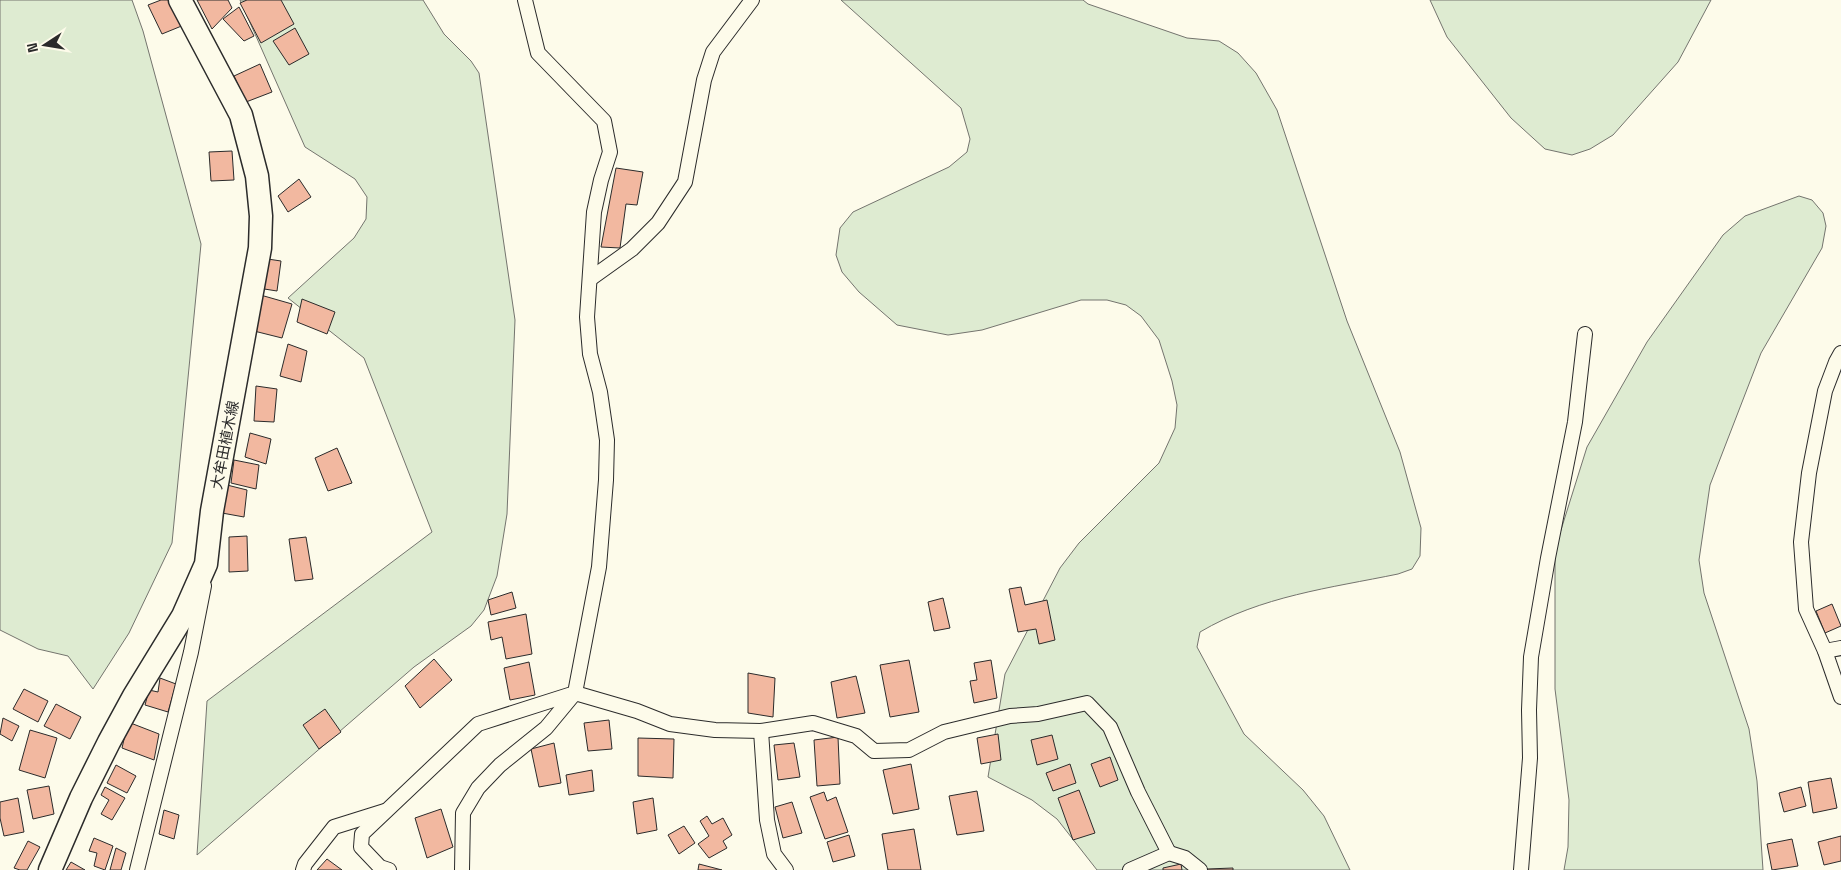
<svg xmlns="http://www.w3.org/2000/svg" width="1841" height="870" viewBox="0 0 1841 870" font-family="'Space Grotesk','Noto Sans JP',sans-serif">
	<rect width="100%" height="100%" fill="#fdfbea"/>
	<g fill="#deebd1" stroke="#74746e">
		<polygon points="0,0 132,0 143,31 201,244 172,543 129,633 93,689 68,656 38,649 0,630"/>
		<polygon points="240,0 423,0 444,34 471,61 479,73 515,320 507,514 497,576 484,610 471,626 414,667 197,855 207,701 432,532 364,358 288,298 354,238 366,219 367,197 355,179 305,147"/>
		<path d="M841 0H1083L1088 4 1187 38 1219 41 1238 53 1256 73 1277 110 1347 321 1400 452 1421 528 1420 556 1412 569 1398 574C1330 588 1261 596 1200 632L1197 647 1244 734 1303 790 1324 816 1350 870H1097L1057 819 1032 800 988 777 1005 674 1060 568 1079 543 1159 463 1175 428 1177 405 1172 381 1159 340 1141 316 1126 305 1107 300H1081L982 330 948 335 897 325 859 292 842 272 836 255 840 228 853 212 949 167 967 152 970 139 961 108Z"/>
		<polygon points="1430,0 1711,0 1678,62 1613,135 1590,149 1572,155 1545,149 1511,118 1447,37"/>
		<polygon points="1799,196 1812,200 1823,213 1826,226 1822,248 1761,353 1710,485 1699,560 1704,593 1749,729 1757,781 1763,870 1564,870 1568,847 1569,800 1555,689 1555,549 1587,447 1647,342 1723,235 1745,216"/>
	</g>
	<g fill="#f2b8a0" stroke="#2b2b2b">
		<polygon points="161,0 173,0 184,25 162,34 148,5"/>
		<polygon points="197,0 228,0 232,8 212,29"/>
		<polygon points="247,0 281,0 294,24 261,43 240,3"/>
		<polygon points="239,7 254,36 244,41 223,19"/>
		<polygon points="295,28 309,54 289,65 273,41"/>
		<polygon points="260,64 272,92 246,102 234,76"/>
		<polygon points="232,151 234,180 211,181 209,152"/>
		<polygon points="616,168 643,172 637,205 626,204 620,248 601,247"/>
		<polygon points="299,179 311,197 288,212 278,196"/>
		<polygon points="261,258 281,261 277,291 258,288"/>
		<polygon points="257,294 292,304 282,338 250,330"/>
		<polygon points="302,299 335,312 327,334 297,322"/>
		<polygon points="288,344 307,351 301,382 280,376"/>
		<polygon points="256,386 277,389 274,422 254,421"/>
		<polygon points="250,433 271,439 266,464 245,457"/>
		<polygon points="337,448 352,483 328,491 315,458"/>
		<polygon points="234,460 259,465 256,489 231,483"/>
		<polygon points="227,485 247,490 244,517 222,513"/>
		<polygon points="247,536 248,571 229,572 229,537"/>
		<polygon points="306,537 313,579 295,581 289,539"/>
		<polygon points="1021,587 1025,605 1047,600 1055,640 1039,644 1036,629 1018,632 1009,589"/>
		<polygon points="512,592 516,608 491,615 488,600"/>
		<polygon points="943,598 950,628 934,631 928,602"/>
		<polygon points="1832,604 1841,626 1825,633 1816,611"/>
		<polygon points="526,614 532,654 506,659 502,637 491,640 488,622"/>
		<polygon points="434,659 452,680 420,708 405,686"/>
		<polygon points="909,660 919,712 890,717 880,665"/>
		<polygon points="991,660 997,698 974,703 970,681 977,680 974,663"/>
		<polygon points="529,662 535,695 510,700 504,668"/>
		<polygon points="748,673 775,678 773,717 748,713"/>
		<polygon points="856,676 865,713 837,718 831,682"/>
		<polygon points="160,678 176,684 168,712 145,705 149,690 158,692"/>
		<polygon points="24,689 48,701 38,722 13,709"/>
		<polygon points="56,704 81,717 70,739 44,726"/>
		<polygon points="325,709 341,732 319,749 303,725"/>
		<polygon points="3,718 19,726 12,741 0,734"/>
		<polygon points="609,720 612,749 588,751 584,723"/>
		<polygon points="128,722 159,734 154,760 122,748"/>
		<polygon points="30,730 57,738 45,778 19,770"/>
		<polygon points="998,734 1001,760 981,764 977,738"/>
		<polygon points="1052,735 1058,759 1037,765 1031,740"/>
		<polygon points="838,737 840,784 817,786 814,740"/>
		<polygon points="638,738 674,739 673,778 638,776"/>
		<polygon points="554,743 561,783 539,787 531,749"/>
		<polygon points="794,743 800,777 778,780 774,745"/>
		<polygon points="1110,757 1118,780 1100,787 1091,764"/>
		<polygon points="911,764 919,809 893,814 883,770"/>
		<polygon points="1070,764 1076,783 1053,791 1046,773"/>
		<polygon points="116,765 136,776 127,793 107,783"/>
		<polygon points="592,770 594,791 569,795 566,775"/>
		<polygon points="1831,778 1837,808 1813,813 1808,782"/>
		<polygon points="49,786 54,814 33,819 27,790"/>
		<polygon points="105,787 125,798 112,820 101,814 109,800 101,795"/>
		<polygon points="1801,787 1806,806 1784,812 1779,793"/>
		<polygon points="1079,790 1095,833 1073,840 1058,798"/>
		<polygon points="977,791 984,831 957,835 949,796"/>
		<polygon points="824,792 827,801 836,797 848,832 825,839 810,797"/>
		<polygon points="18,798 24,832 4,836 0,818 0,802"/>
		<polygon points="653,798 657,830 637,834 633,802"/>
		<polygon points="792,802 802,833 783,838 775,807"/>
		<polygon points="441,809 453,847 427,858 415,818"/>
		<polygon points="164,810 179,815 174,839 159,834"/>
		<polygon points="707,816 712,824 723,818 732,835 723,841 727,848 709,858 698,844 709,836 700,821"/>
		<polygon points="684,826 695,843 679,854 668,835"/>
		<polygon points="914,829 921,870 888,870 882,834"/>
		<polygon points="849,835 855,856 833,862 827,842"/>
		<polygon points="1841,836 1841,861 1824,865 1818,842"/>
		<polygon points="94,838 113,846 105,870 94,866 97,853 89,851"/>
		<polygon points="1792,839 1798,866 1772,870 1767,844"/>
		<polygon points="28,841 40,847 27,870 20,870 14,868"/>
		<polygon points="116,848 126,853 121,870 110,870"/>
		<polygon points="327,859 342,870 317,870"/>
		<polygon points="71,862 85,870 66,870"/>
		<polygon points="699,864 722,870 698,870"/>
		<polygon points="1181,864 1182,870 1163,870 1163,868"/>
		<polygon points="1233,868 1233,870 1207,870 1207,869"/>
	</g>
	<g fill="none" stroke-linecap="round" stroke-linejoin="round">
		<g stroke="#2b2b2b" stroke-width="16">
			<g id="minor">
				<polyline points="590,279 632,249 658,223 685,182 704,80 713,52 752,0"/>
				<polyline points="1841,353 1836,362 1825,391 1809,473 1801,542 1806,609 1825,651 1841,697"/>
				<polyline points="1825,651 1841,648"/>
				<polyline points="761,731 767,820 774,854 786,870"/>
				<polyline points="137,870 191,652 204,586"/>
				<polyline points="303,870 305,864 334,827 385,811"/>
				<polyline points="389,870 380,867 361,847 362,834 478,724 575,693 599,567 606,480 607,440 600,392 590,354 587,317 594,212 601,180 610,152 604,121 538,53 525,0"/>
				<polyline points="462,870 463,813 478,788 500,765 546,728 575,693 637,711 670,724 715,730 761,731 813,723 856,736 874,751 909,750 944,732 1010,716 1038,714 1087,703 1110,727 1138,792 1169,853"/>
				<polyline points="1130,870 1169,853 1185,858 1200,870"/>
				<polyline points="1521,870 1530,758 1529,710 1531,657 1548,558 1575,422 1585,334"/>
			</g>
		</g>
		<g stroke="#2b2b2b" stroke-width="25">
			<polyline id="primary" points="50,870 81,798 109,742 134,696 183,616 206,564 212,511 260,248 261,216 257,176 241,115 180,0"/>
		</g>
		<use href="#minor" stroke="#fdfbea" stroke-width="14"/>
		<use href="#primary" stroke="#fdfbea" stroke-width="22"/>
	</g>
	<g text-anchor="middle" stroke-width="4" stroke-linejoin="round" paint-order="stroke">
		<g font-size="15" fill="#2b2b2b" stroke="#fdfbea">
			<text transform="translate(225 445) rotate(-79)" y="5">大牟田植木線</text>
		</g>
	</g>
	<g transform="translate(45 45) rotate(258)" stroke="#fdfbea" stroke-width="4" paint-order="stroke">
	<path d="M0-4L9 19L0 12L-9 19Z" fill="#2b2b2b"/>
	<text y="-8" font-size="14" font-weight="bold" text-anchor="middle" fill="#2b2b2b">N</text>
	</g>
</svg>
